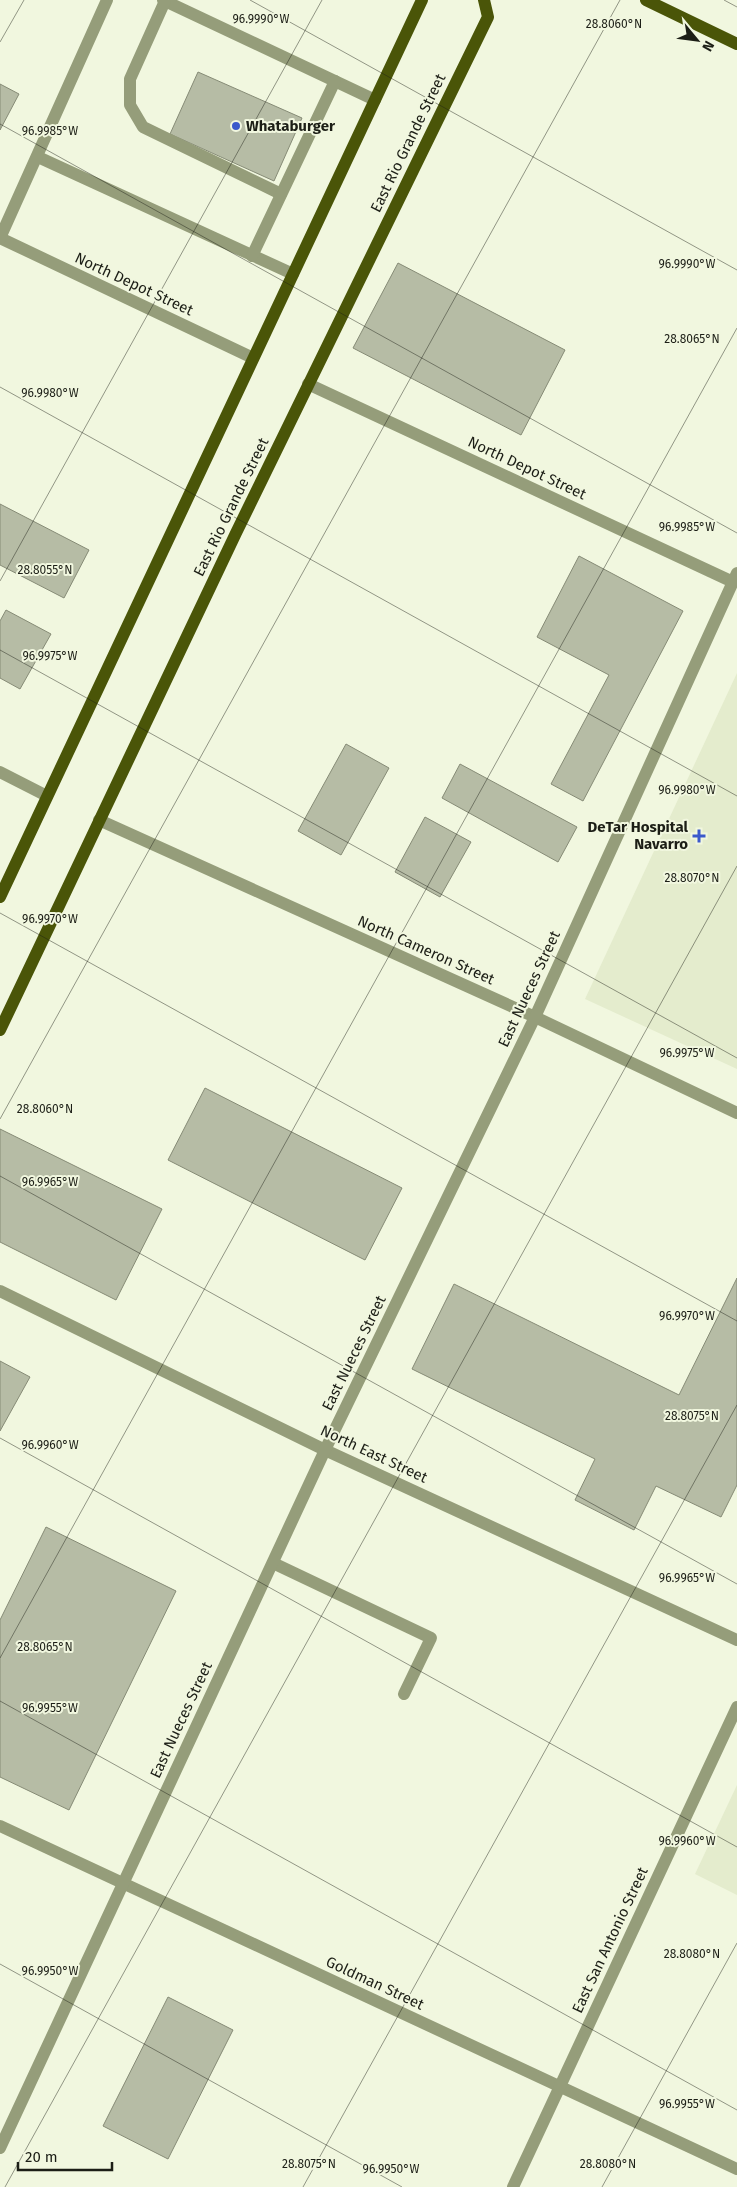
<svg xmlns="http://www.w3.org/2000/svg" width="737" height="2187" viewBox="0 0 737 2187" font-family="'Fira Sans',sans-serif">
	<rect width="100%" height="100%" fill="#f1f7df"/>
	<g fill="#e4eccd">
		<polygon points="737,673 737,1069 585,999"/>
		<polygon points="737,1785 737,1895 695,1874"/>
	</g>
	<g fill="#b6bca5" stroke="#868b76">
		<polygon points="198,72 302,118 274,181 170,134"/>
		<polygon points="0,84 19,94 0,130"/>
		<polygon points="398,263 565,350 521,435 353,348"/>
		<polygon points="0,504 89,550 64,598 0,565"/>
		<polygon points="579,556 683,611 583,801 551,784 609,675 537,637"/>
		<polygon points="6,610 51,634 20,689 0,678 0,621"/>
		<polygon points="346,744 389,768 341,855 298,831"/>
		<polygon points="460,764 577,827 558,862 442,798"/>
		<polygon points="425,817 471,842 440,897 395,872"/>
		<polygon points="205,1088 402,1188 365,1260 168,1160"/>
		<polygon points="0,1129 162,1209 116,1300 0,1242"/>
		<polygon points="737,1278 737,1485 721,1517 656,1486 634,1530 575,1500 595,1459 412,1369 454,1284 679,1395"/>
		<polygon points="0,1361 30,1377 0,1431"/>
		<polygon points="46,1527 176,1591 69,1810 0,1777 0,1620"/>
		<polygon points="168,1997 233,2030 168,2159 103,2126"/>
	</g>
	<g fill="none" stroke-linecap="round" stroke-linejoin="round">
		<g stroke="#959d7a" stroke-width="12">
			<polyline points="163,0 375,100"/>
			<polyline points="165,1 130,79 130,105 143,127 281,194"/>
			<polyline points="38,157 293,274"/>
			<polyline points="0,238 253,358"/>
			<polyline points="0,238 107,0"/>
			<polyline points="252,256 335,81"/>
			<polyline points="308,384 733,582"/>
			<polyline points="0,772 47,796"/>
			<polyline points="99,820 535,1017 737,1113"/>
			<polyline points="0,1291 325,1450 737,1640"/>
			<polyline points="273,1563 431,1638 404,1694"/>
			<polyline points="0,1826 737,2169"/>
			<polyline points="0,2148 325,1450 535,1017 737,573"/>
			<polyline points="513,2187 737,1707"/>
		</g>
		<g stroke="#4a5508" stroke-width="12">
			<polyline points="646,0 737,44"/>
			<polyline points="0,897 422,0"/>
			<polyline points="0,1030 236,533 488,17 484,0"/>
		</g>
	</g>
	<path fill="none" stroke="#1c1e16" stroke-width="1" stroke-opacity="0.45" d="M250 0 737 270M724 0 737 7M0 42 24 0M0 124 737 533M0 387 737 796M0 581 322 0M0 650 737 1058M0 913 737 1321M0 1119 620 0M0 1176 737 1584M0 1438 737 1847M0 1658 737 328M0 1701 737 2110M0 1964 402 2187M5 2187 737 866M303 2187 737 1405M602 2187 737 1943"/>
	<g fill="#3b59cb" stroke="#f1f7df" stroke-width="2">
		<circle cx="236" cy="126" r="5"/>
		<path d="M696.5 828.5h5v5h5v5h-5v5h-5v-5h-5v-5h5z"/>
	</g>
	<g text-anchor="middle" stroke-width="4" stroke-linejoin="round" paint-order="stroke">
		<g font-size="15" font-weight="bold" fill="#1c1e16" stroke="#f1f7df" text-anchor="start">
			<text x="246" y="131">Whataburger</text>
			<text x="688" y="832" text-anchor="end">DeTar Hospital<tspan x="688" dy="17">Navarro</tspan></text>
		</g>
		<g font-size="15" fill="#1c1e16" stroke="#f1f7df">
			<text transform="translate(408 143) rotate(-64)" y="5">East Rio Grande Street</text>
			<text transform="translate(134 284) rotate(25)" y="5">North Depot Street</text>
			<text transform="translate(527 468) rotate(25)" y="5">North Depot Street</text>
			<text transform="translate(231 507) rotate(-64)" y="5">East Rio Grande Street</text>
			<text transform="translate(426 950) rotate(24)" y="5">North Cameron Street</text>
			<text transform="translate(529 989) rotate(-65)" y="5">East Nueces Street</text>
			<text transform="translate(354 1353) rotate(-64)" y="5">East Nueces Street</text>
			<text transform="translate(374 1454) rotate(25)" y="5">North East Street</text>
			<text transform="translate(181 1720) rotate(-65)" y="5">East Nueces Street</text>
			<text transform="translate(610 1940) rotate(-65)" y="5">East San Antonio Street</text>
			<text transform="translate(375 1983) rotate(25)" y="5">Goldman Street</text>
		</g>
	</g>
	<g font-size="12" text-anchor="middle" fill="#1c1e16" stroke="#f1f7df" stroke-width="4" stroke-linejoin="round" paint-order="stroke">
		<text x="261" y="23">96.9990°W</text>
		<text x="614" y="28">28.8060°N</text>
		<text x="50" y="135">96.9985°W</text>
		<text x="687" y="268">96.9990°W</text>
		<text x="692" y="343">28.8065°N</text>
		<text x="50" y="397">96.9980°W</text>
		<text x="687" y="531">96.9985°W</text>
		<text x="45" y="574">28.8055°N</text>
		<text x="50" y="660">96.9975°W</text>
		<text x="687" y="794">96.9980°W</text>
		<text x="692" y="882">28.8070°N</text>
		<text x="50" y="923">96.9970°W</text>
		<text x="687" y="1057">96.9975°W</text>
		<text x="45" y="1113">28.8060°N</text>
		<text x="50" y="1186">96.9965°W</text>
		<text x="687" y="1320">96.9970°W</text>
		<text x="692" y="1420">28.8075°N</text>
		<text x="50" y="1449">96.9960°W</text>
		<text x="687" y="1582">96.9965°W</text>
		<text x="45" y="1651">28.8065°N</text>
		<text x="50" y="1712">96.9955°W</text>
		<text x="687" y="1845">96.9960°W</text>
		<text x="692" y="1958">28.8080°N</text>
		<text x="50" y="1975">96.9950°W</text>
		<text x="687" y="2108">96.9955°W</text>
		<text x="309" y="2168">28.8075°N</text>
		<text x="608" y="2168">28.8080°N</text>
		<text x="391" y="2173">96.9950°W</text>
	</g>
	<g transform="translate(697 40) rotate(119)" stroke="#f1f7df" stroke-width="4" paint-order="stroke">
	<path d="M0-4L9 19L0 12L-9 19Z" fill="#1c1e16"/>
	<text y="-8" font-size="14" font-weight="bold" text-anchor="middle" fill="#1c1e16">N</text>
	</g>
	<path d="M18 2162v8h94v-8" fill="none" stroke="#1c1e16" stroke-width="2.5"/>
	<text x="25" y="2162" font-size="15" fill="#1c1e16" stroke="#f1f7df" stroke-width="4" paint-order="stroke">20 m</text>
</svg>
